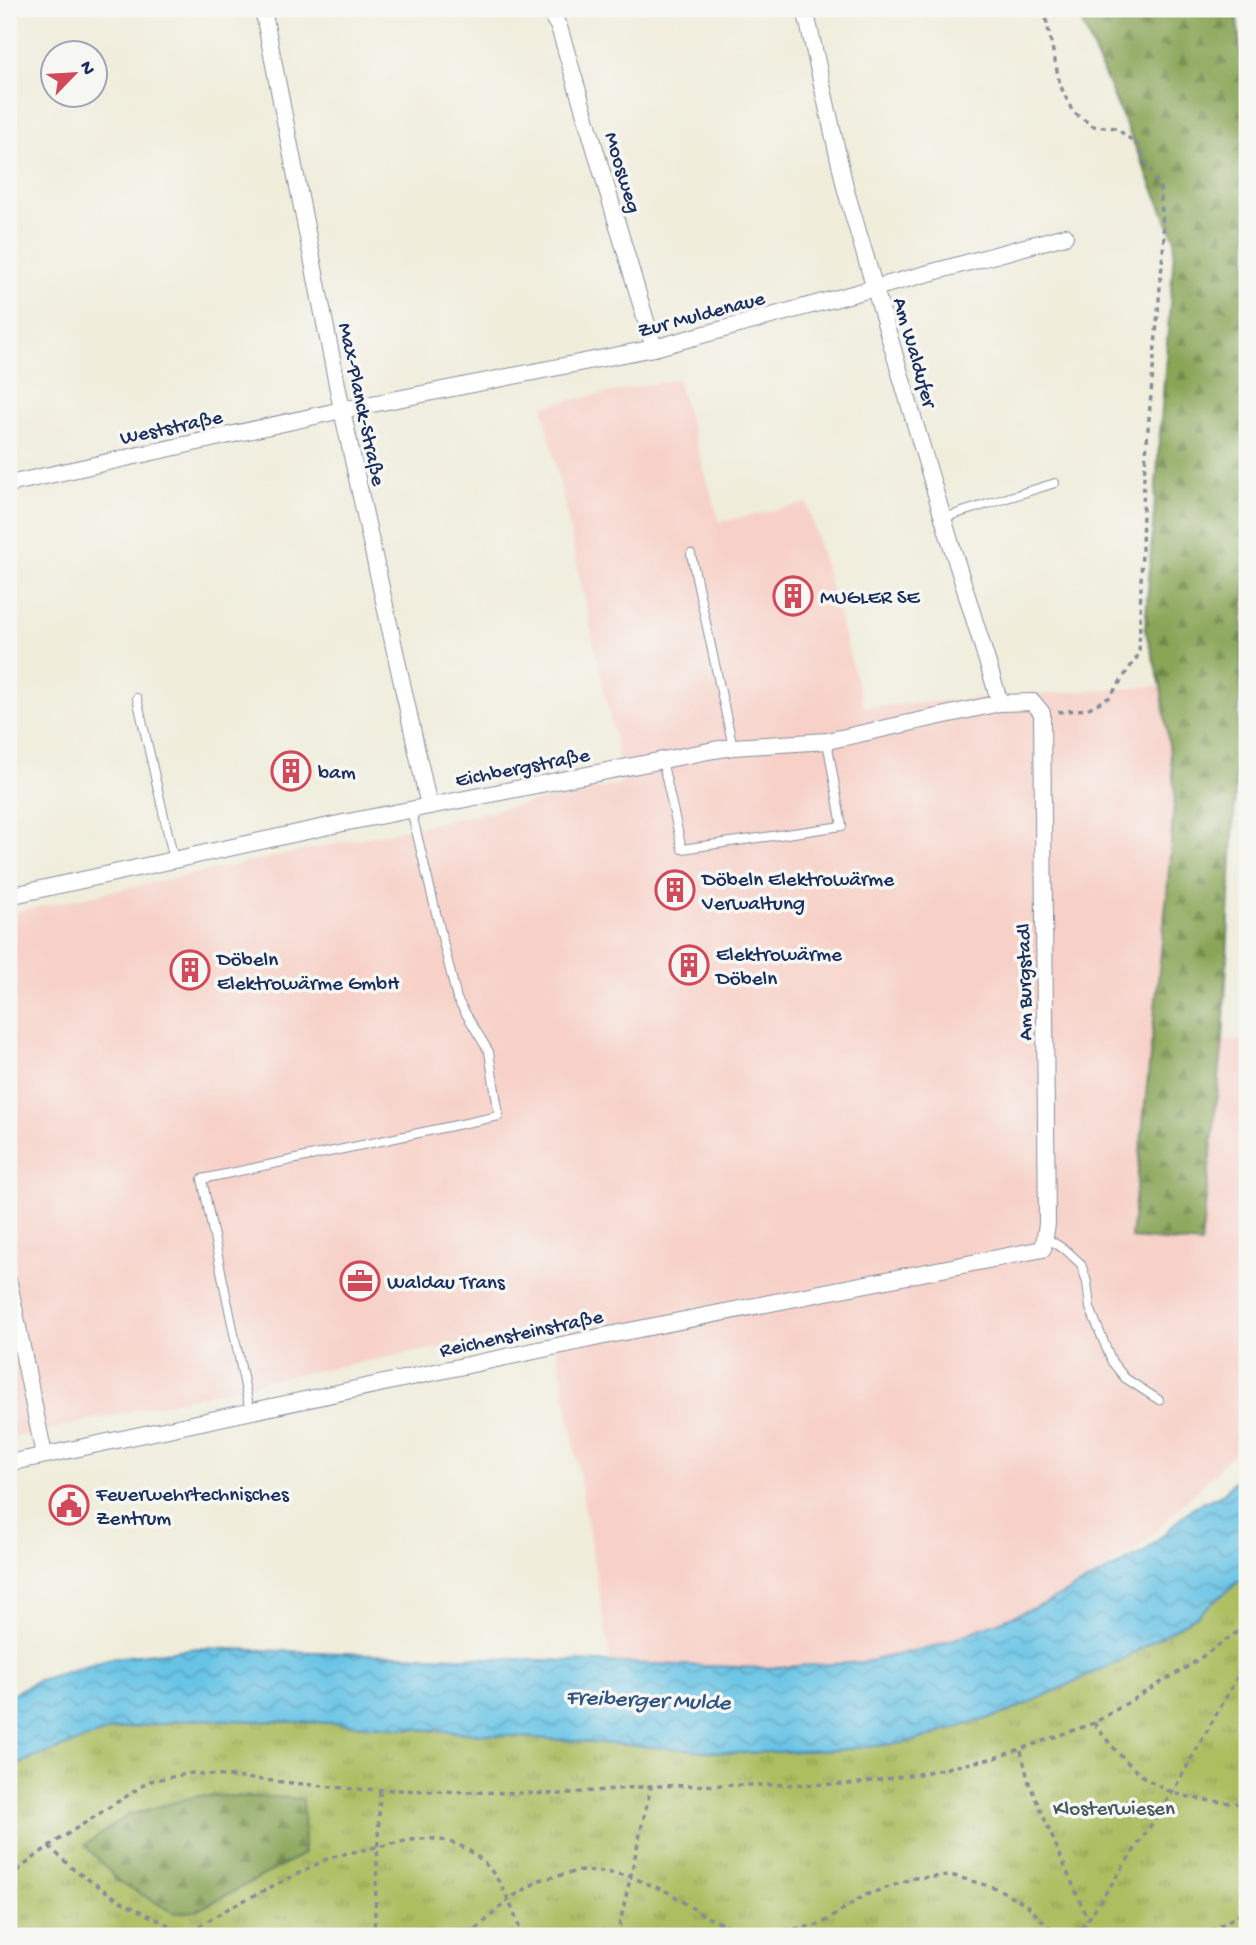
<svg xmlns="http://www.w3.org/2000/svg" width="1256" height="1945" viewBox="0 0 1256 1945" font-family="'Gochi Hand',sans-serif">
	<defs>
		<pattern id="grass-tufts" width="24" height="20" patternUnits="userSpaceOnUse" patternTransform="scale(1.75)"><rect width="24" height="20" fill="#acbe61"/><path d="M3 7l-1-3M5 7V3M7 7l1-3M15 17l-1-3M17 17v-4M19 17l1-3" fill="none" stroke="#8b9b53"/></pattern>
		<pattern id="forest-firs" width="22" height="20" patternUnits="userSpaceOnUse" patternTransform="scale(1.75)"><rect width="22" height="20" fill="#89a557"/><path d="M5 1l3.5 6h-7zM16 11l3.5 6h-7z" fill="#6f874b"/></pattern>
		<pattern id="water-waves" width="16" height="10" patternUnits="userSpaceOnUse" patternTransform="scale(1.75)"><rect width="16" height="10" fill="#68c4e6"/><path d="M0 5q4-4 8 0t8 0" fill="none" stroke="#55a0be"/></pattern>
	</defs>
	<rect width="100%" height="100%" fill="#f6f6f2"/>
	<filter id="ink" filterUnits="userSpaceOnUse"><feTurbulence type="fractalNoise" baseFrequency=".0143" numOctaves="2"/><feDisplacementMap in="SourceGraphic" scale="14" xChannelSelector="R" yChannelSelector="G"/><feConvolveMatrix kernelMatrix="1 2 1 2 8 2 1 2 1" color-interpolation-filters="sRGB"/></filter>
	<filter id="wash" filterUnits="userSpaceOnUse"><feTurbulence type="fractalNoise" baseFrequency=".00686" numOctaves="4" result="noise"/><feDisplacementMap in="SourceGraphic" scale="28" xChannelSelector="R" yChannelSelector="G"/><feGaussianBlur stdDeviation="1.57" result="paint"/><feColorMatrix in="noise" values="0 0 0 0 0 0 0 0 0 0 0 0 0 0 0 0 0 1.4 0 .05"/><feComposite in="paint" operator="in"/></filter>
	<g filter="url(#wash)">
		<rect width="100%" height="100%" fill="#f0eddb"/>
		<polygon fill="#f7d1c8" points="677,379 720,522 807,503 864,707 1161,686 1175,791 1167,894 1132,1238 1201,1243 1223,1041 1247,1041 1247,1440 1140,1547 1046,1603 939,1645 865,1662 765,1668 611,1663 561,1370 551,1327 287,1376 9,1439 9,913 624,783 543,406"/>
		<polygon fill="url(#grass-tufts)" stroke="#647660" stroke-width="2" points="1247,1575 1247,1936 9,1936 9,1771 27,1760 111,1730 195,1719 337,1723 735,1753 838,1750 910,1742 1009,1712 1119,1661 1196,1616"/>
		<g fill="url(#forest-firs)" stroke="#526a5a" stroke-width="2">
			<polygon points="1076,9 1236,9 1247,111 1247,547 1223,1041 1201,1244 1131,1238 1167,894 1175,791 1161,686 1145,629 1175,239"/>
			<polygon points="197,1796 276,1797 303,1799 304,1854 196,1911 174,1913 117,1880 85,1845 128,1815"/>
		</g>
		<polygon fill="url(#water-waves)" stroke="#427aa2" stroke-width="2" points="1247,1466 1247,1575 1196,1616 1119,1661 1009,1712 910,1742 838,1750 735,1753 337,1723 195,1719 111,1730 28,1760 9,1771 9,1696 36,1681 112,1658 198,1648 765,1668 865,1662 939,1645 1046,1603 1146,1551 1192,1508 1224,1493"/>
	</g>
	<g filter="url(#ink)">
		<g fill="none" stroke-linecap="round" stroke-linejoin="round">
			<g stroke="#868e9c" stroke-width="10">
				<g id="service">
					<polyline points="943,518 1055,483"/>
					<polyline points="691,554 733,747"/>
					<polyline points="137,698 174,860"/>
					<polyline points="662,760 682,849 842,826 827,741"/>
					<polyline points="1045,1237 1067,1251 1081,1264 1087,1282 1090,1308 1112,1362 1125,1378 1159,1400"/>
					<polyline points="250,1411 202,1179 499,1116 489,1052 457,999 411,810"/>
				</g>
			</g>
			<g stroke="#868e9c" stroke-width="18">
				<g id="minor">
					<polyline points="263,9 342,410 429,806"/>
					<polyline points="548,9 559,27 654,348"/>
					<polyline points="805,9 846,191 943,518 1000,703"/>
					<polyline points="9,484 342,410 654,348 1065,236"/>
					<polyline points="9,896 343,823 714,750 733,747 827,741 1000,703 1033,702 1042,713 1047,1224 1043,1249 609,1335 9,1463"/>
					<polyline points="9,1283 44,1455"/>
				</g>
			</g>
			<g stroke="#868e9c" stroke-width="3.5" stroke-dasharray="5 5" stroke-linecap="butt">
				<polyline points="1044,9 1060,85 1073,112 1093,126 1116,128 1138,145 1160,188 1164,240 1144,477 1139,654 1110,697 1087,709 1058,712"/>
				<path d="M1094 1723C1143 1788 1166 1799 1247 1804"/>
				<polyline points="1021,1751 1029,1783 1088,1920"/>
				<polyline points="49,1846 74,1870 122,1902 190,1936"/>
				<polyline points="9,1877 49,1846 150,1781 192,1773 354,1789 559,1794 651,1786 853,1784 918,1774 995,1758 1094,1723 1192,1664 1247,1625"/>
				<path d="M182 1936 231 1907 329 1858C345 1853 360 1851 376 1847 395 1844 415 1837 435 1839 489 1846 507 1891 522 1936"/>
				<polyline points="374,1936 380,1790"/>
				<polyline points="469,1936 509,1899 540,1880 579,1871 605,1872 629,1876 670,1893 704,1916 728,1926 771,1932 820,1925 863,1896 914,1878 954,1876 996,1888 1026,1904 1057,1936"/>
				<polyline points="617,1936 651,1786"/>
				<polyline points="1077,1936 1172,1793 1247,1660"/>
				<polyline points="1202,1936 1247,1910"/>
			</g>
			<use href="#service" stroke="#fff" stroke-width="8"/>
			<use href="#minor" stroke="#fff" stroke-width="16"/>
		</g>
	</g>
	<defs>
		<g id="building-ring" transform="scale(2.0125)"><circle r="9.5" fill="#f6f6f2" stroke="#d1495b" stroke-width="1.5"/><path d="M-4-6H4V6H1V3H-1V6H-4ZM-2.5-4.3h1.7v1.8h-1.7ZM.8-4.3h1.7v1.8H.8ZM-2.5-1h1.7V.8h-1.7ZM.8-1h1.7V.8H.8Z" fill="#d1495b"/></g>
		<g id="office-ring" transform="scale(2.0125)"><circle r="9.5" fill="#f6f6f2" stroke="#d1495b" stroke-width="1.5"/><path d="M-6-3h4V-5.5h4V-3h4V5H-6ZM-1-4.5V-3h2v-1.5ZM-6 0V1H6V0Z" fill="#d1495b"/></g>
		<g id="civic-ring" transform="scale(2.0125)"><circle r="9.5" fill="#f6f6f2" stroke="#d1495b" stroke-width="1.5"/><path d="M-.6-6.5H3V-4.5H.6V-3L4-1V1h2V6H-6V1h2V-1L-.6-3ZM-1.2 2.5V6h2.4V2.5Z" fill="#d1495b"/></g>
	</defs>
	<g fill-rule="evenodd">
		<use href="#building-ring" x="793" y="596"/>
		<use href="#building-ring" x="291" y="771"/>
		<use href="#building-ring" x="675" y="890"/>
		<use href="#building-ring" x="689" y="965"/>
		<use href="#building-ring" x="190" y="970"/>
		<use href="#office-ring" x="360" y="1281"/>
		<use href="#civic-ring" x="69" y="1505"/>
	</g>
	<g text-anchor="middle" stroke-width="7" stroke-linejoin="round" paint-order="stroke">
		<g font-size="21" fill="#1b2f5e" stroke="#f6f6f2">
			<text transform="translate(624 172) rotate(73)" y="7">Moosweg</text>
			<text transform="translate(701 313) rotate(-15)" y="7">Zur Muldenaue</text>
			<text transform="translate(916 352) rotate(74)" y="7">Am Waldufer</text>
			<text transform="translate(363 404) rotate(78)" y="7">Max-Planck-Straße</text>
			<text transform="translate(171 426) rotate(-12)" y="7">Weststraße</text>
			<text transform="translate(522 766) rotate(-11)" y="7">Eichbergstraße</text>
			<text transform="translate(1023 982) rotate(-91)" y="7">Am Burgstadl</text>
			<text transform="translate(521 1332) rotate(-12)" y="7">Reichensteinstraße</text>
		</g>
		<g font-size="21" fill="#1b2f5e" stroke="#f6f6f2" text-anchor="start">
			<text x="820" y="603">MUGLER SE</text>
			<text x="318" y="778">bam</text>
			<text x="702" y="885">Döbeln Elektrowärme<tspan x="702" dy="24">Verwaltung</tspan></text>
			<text x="716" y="960">Elektrowärme<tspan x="716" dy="24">Döbeln</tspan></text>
			<text x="217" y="965">Döbeln<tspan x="217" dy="24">Elektrowärme GmbH</tspan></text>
			<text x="387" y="1288">Waldau Trans</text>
			<text x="96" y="1500">Feuerwehrtechnisches<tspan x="96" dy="24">Zentrum</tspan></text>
		</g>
		<g font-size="21" fill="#465a5f" stroke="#f6f6f2">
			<text x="1114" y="1814">Klosterwiesen</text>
		</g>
		<g font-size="23" font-style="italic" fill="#2e5480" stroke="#f6f6f2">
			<text transform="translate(648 1698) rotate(2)" y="8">Freiberger Mulde</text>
		</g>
	</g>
	<rect width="1256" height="1945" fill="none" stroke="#f6f6f2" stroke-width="35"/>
	<g transform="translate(74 74) rotate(65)"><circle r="33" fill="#f6f6f2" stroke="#9ea6b7" stroke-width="2"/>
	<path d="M0-5L12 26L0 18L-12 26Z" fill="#d1495b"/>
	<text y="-10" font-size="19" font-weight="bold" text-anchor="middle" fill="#1b2f5e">N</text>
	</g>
</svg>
